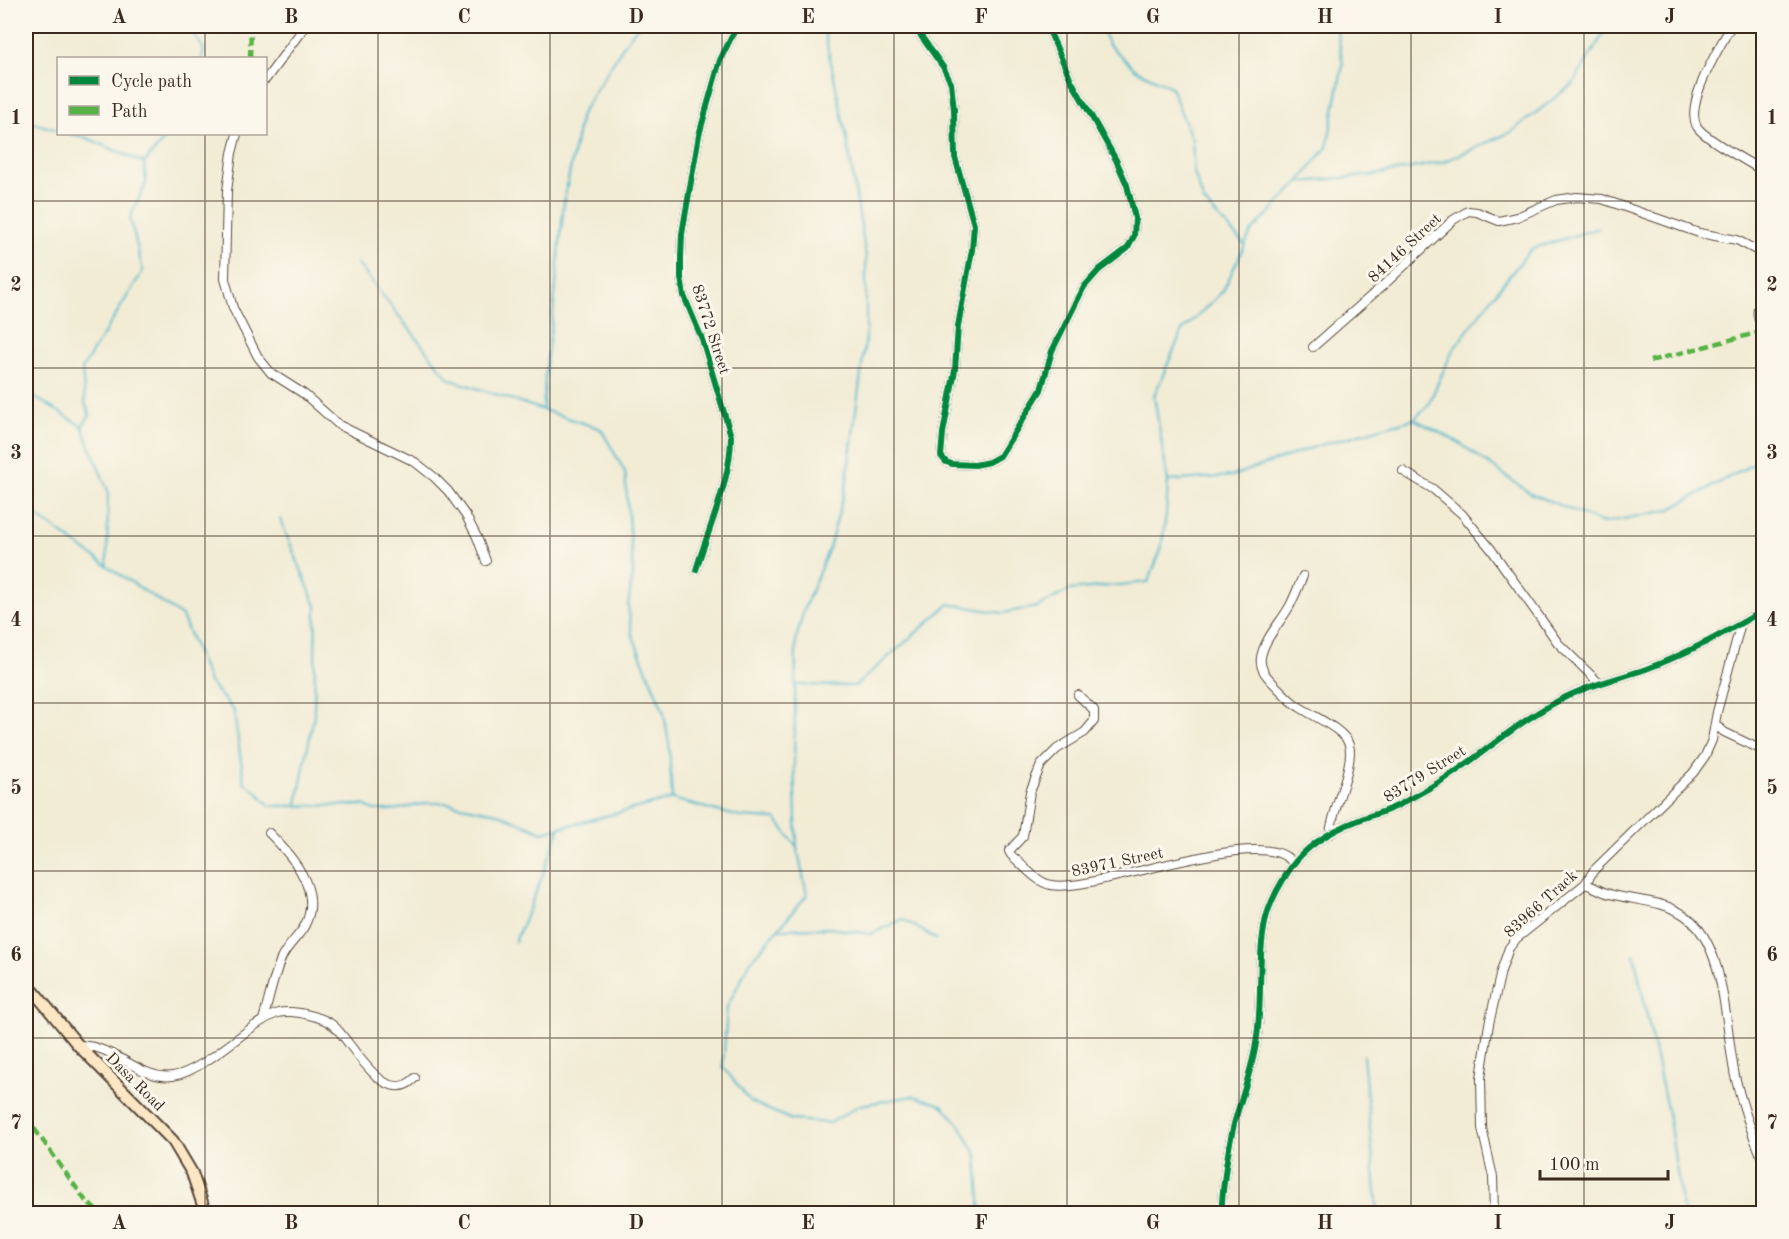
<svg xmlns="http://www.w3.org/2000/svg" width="1789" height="1239" viewBox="0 0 1789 1239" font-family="'Old Standard TT',serif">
	<rect width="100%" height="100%" fill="#fbf7ec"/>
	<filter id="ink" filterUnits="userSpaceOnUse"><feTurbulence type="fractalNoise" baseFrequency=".0167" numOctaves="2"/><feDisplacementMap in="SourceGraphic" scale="12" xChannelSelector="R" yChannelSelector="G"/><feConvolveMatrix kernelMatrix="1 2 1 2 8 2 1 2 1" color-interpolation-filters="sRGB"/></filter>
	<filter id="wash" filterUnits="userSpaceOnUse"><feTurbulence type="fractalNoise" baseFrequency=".008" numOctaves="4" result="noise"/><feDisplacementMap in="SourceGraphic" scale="24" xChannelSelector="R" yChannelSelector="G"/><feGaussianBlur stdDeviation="1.35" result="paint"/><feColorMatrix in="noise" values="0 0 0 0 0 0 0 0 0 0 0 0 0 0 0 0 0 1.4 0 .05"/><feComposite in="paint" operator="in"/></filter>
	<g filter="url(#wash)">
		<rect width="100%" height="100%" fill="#f2ecd5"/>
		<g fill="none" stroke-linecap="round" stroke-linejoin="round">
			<g stroke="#4cb5ca" stroke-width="2">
				<polyline points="187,26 204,49 202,58"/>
				<polyline points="1101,26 1108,44 1136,70 1171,87 1192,140 1194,173 1204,202 1244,244"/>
				<polyline points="26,121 58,130"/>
				<polyline points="70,134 87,138 144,163"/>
				<polyline points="169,134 144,163 146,183 130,218 143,271 82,369 85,403 90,415 82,426 108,491 107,566 182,616 209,682 234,711 244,783 255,790 270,806 363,805 374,810 394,810 427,803 446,803 497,813 543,832 672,799 740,817 776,819 797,847 807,895 750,962 727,1007 723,1067 751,1102 792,1120 830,1123 860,1105 914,1096 942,1105 960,1125 977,1156 981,1214"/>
				<polyline points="1300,182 1375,175 1443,162 1511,132 1573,84 1608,26"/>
				<polyline points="357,263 449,379 601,429 625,472 633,572 628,606 632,634 663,710 669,743 672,798"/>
				<polyline points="26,392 82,426"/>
				<polyline points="543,410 546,364 554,305 564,201 581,114 625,43 638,26"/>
				<polyline points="1414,419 1428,405 1453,350 1494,295 1531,249 1599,228"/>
				<polyline points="1168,481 1232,476 1317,446 1414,419 1458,442 1530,493 1603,523 1669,510 1764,458"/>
				<polyline points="26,510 29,510 107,566"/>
				<polyline points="280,519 316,606 314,715 297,804"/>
				<polyline points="796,685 855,686 949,604 1002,613 1037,607 1070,590 1148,582 1161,550 1166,515 1168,481 1154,396 1182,331 1223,291 1251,232 1299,182 1327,147 1343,64 1336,26"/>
				<polyline points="797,846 794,766 796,640 804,609 829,548 846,486 866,336 866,257 846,134 823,26"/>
				<polyline points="778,929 829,928 871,934 903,919 936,939"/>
				<polyline points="515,942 539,885 560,827"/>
				<polyline points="1634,954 1669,1119 1682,1206 1685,1214"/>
				<polyline points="1363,1055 1378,1214"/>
			</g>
		</g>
	</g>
	<g filter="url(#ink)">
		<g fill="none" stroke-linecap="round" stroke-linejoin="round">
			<g stroke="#564739" stroke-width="10">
				<g id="street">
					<polyline points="914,26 943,67 951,83 954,110 955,157 974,225 972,250 958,326 955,370 943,433 941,456 946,462 952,464 975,465 989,462 1000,456 1041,390 1052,351 1084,287 1099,270 1128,248 1134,236 1135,218 1127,185 1116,160 1071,80 1047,26"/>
					<path d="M1731 26C1720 47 1682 106 1698 128 1707 140 1749 162 1764 172"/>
					<polyline points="266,79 305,26"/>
					<polyline points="237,134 232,153 227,191 225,279 233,308 258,357 271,373 304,394 339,425 415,462 434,477 448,491 466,516 477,537 486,561"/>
					<path d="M1764 295C1758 306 1753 317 1764 326"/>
					<polyline points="1313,347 1388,281 1453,220 1468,211 1477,212 1499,221 1517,217 1556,200 1577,197 1602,199 1699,233 1737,240 1756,250 1764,258"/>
					<polyline points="1403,471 1433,489 1462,514 1491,549 1558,643 1599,683"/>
					<path d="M696 570C709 527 731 481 731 436L702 339 684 296 681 278V257L682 234 699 135 720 60 737 26"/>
					<path d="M1303 576C1298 587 1294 599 1288 609 1279 624 1264 640 1261 657 1259 669 1267 677 1275 685 1281 691 1287 698 1295 704 1308 714 1345 729 1349 745 1355 764 1332 810 1330 834"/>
					<path d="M1078 695 1094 710V721L1085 732 1057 749 1041 765 1030 792 1023 836 1009 851 1011 855C1023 865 1036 882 1051 885 1094 894 1270 820 1293 864"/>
					<polyline points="1715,724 1724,732 1764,751"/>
					<path d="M1585 884C1594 886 1601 892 1610 894 1635 901 1662 900 1684 915 1727 943 1725 1030 1735 1076 1742 1106 1752 1134 1764 1163"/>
					<path d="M263 1020C269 1000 273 978 281 959 287 945 299 937 305 925 323 890 291 855 269 833"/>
					<path d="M79 1045C85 1046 91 1046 97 1048 123 1055 145 1080 173 1076 198 1072 233 1041 254 1026 261 1022 270 1015 278 1013 285 1011 297 1012 305 1014 315 1016 326 1019 334 1026 353 1043 384 1109 415 1078"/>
					<path d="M1221 1214C1223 1184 1227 1153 1234 1124 1241 1099 1250 1075 1255 1049 1264 1006 1256 961 1266 918 1270 902 1280 884 1290 869 1305 846 1333 830 1359 820 1374 814 1386 812 1401 804 1418 794 1436 785 1452 774 1489 749 1521 720 1560 700 1588 685 1617 679 1646 669 1687 654 1726 632 1764 610"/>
					<polyline points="1494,1214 1493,1177 1482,1128 1481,1078 1489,1024 1501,971 1509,948 1517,938 1585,884 1594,870 1693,773 1705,756 1712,740 1717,712 1741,623"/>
				</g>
			</g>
			<g stroke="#564739" stroke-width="14">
				<polyline id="secondary" points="26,982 78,1045 173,1141 192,1173 206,1214"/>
			</g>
			<use href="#street" stroke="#fff" stroke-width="8"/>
			<use href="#secondary" stroke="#fce6c4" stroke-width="10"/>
			<g stroke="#57b245" stroke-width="4.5" stroke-dasharray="9 4.5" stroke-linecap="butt">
				<polyline points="250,58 251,26"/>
				<polyline points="1650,361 1764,331"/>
				<polyline points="26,1117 85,1200 100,1214"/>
			</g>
			<g stroke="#fbf7ec" stroke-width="10">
				<g id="cycleway">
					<polyline points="914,26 943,67 951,83 954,110 955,157 974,225 972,250 958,326 955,370 943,433 941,456 946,462 952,464 975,465 989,462 1000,456 1041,390 1052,351 1084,287 1099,270 1128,248 1134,236 1135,218 1127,185 1116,160 1071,80 1047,26"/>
					<path d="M696 570C709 527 731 481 731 436L702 339 684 296 681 278V257L682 234 699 135 720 60 737 26"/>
					<path d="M1221 1214C1223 1184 1227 1153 1234 1124 1241 1099 1250 1075 1255 1049 1264 1006 1256 961 1266 918 1270 902 1280 884 1290 869 1305 846 1333 830 1359 820 1374 814 1386 812 1401 804 1418 794 1436 785 1452 774 1489 749 1521 720 1560 700 1588 685 1617 679 1646 669 1687 654 1726 632 1764 610"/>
				</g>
			</g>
			<use href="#cycleway" stroke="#00873e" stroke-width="6"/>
		</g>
	</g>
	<path fill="none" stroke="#3b2a1e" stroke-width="1.5" stroke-opacity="0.55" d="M205 26V58M378 26V1214M550 26V1214M722 26V1214M894 26V1214M1067 26V1214M1239 26V1214M1411 26V1214M1584 26V1214M205 134V1214M26 201H1764M26 368H1764M26 536H1764M26 703H1764M26 871H1764M26 1038H1764"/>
	<g text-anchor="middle" stroke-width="6" stroke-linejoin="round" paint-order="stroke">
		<g font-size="16" fill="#3b2a1e" stroke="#fbf7ec">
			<text transform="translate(1404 247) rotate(-43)" y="6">84146 Street</text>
			<text transform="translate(712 329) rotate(72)" y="6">83772 Street</text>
			<text transform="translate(1424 773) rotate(-32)" y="6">83779 Street</text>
			<text transform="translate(1117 861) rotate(-12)" y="6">83971 Street</text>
			<text transform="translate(1540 903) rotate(-42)" y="6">83966 Track</text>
			<text transform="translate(136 1081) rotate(45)" y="6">Dasa Road</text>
		</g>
	</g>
	<rect width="1789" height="1239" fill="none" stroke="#fbf7ec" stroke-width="66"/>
	<rect x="57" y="57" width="210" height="78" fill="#fbf7ec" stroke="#aea59a" stroke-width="1.5"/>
	<rect x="69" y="76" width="30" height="9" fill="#00873e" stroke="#aea59a" stroke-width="1.5"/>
	<text x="111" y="87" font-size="18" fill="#3b2a1e">Cycle path</text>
	<rect x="69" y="106" width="30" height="9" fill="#57b245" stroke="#aea59a" stroke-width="1.5"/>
	<text x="111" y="117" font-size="18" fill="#3b2a1e">Path</text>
	<path d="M1540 1170v9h128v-9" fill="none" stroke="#3b2a1e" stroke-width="3"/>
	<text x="1549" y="1170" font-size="18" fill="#3b2a1e" stroke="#fbf7ec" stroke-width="4.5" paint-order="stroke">100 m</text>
	<rect x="33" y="33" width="1723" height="1173" fill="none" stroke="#3b2a1e" stroke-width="2"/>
	<g font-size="20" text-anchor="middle" font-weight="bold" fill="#3b2a1e">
		<text x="119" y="23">A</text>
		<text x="291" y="23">B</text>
		<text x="464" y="23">C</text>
		<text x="636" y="23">D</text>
		<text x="808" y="23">E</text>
		<text x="981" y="23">F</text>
		<text x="1153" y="23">G</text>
		<text x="1325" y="23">H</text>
		<text x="1498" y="23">I</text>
		<text x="1670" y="23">J</text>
		<text x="16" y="124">1</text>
		<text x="1772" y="124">1</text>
		<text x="16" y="291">2</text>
		<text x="1772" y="291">2</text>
		<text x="16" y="459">3</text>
		<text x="1772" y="459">3</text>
		<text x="16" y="626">4</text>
		<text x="1772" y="626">4</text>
		<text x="16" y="794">5</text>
		<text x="1772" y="794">5</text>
		<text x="16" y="961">6</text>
		<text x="1772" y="961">6</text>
		<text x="16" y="1129">7</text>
		<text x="1772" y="1129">7</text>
		<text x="119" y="1229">A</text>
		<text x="291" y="1229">B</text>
		<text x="464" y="1229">C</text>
		<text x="636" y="1229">D</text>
		<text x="808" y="1229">E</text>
		<text x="981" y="1229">F</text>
		<text x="1153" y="1229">G</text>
		<text x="1325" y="1229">H</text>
		<text x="1498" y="1229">I</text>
		<text x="1670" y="1229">J</text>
	</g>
</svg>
